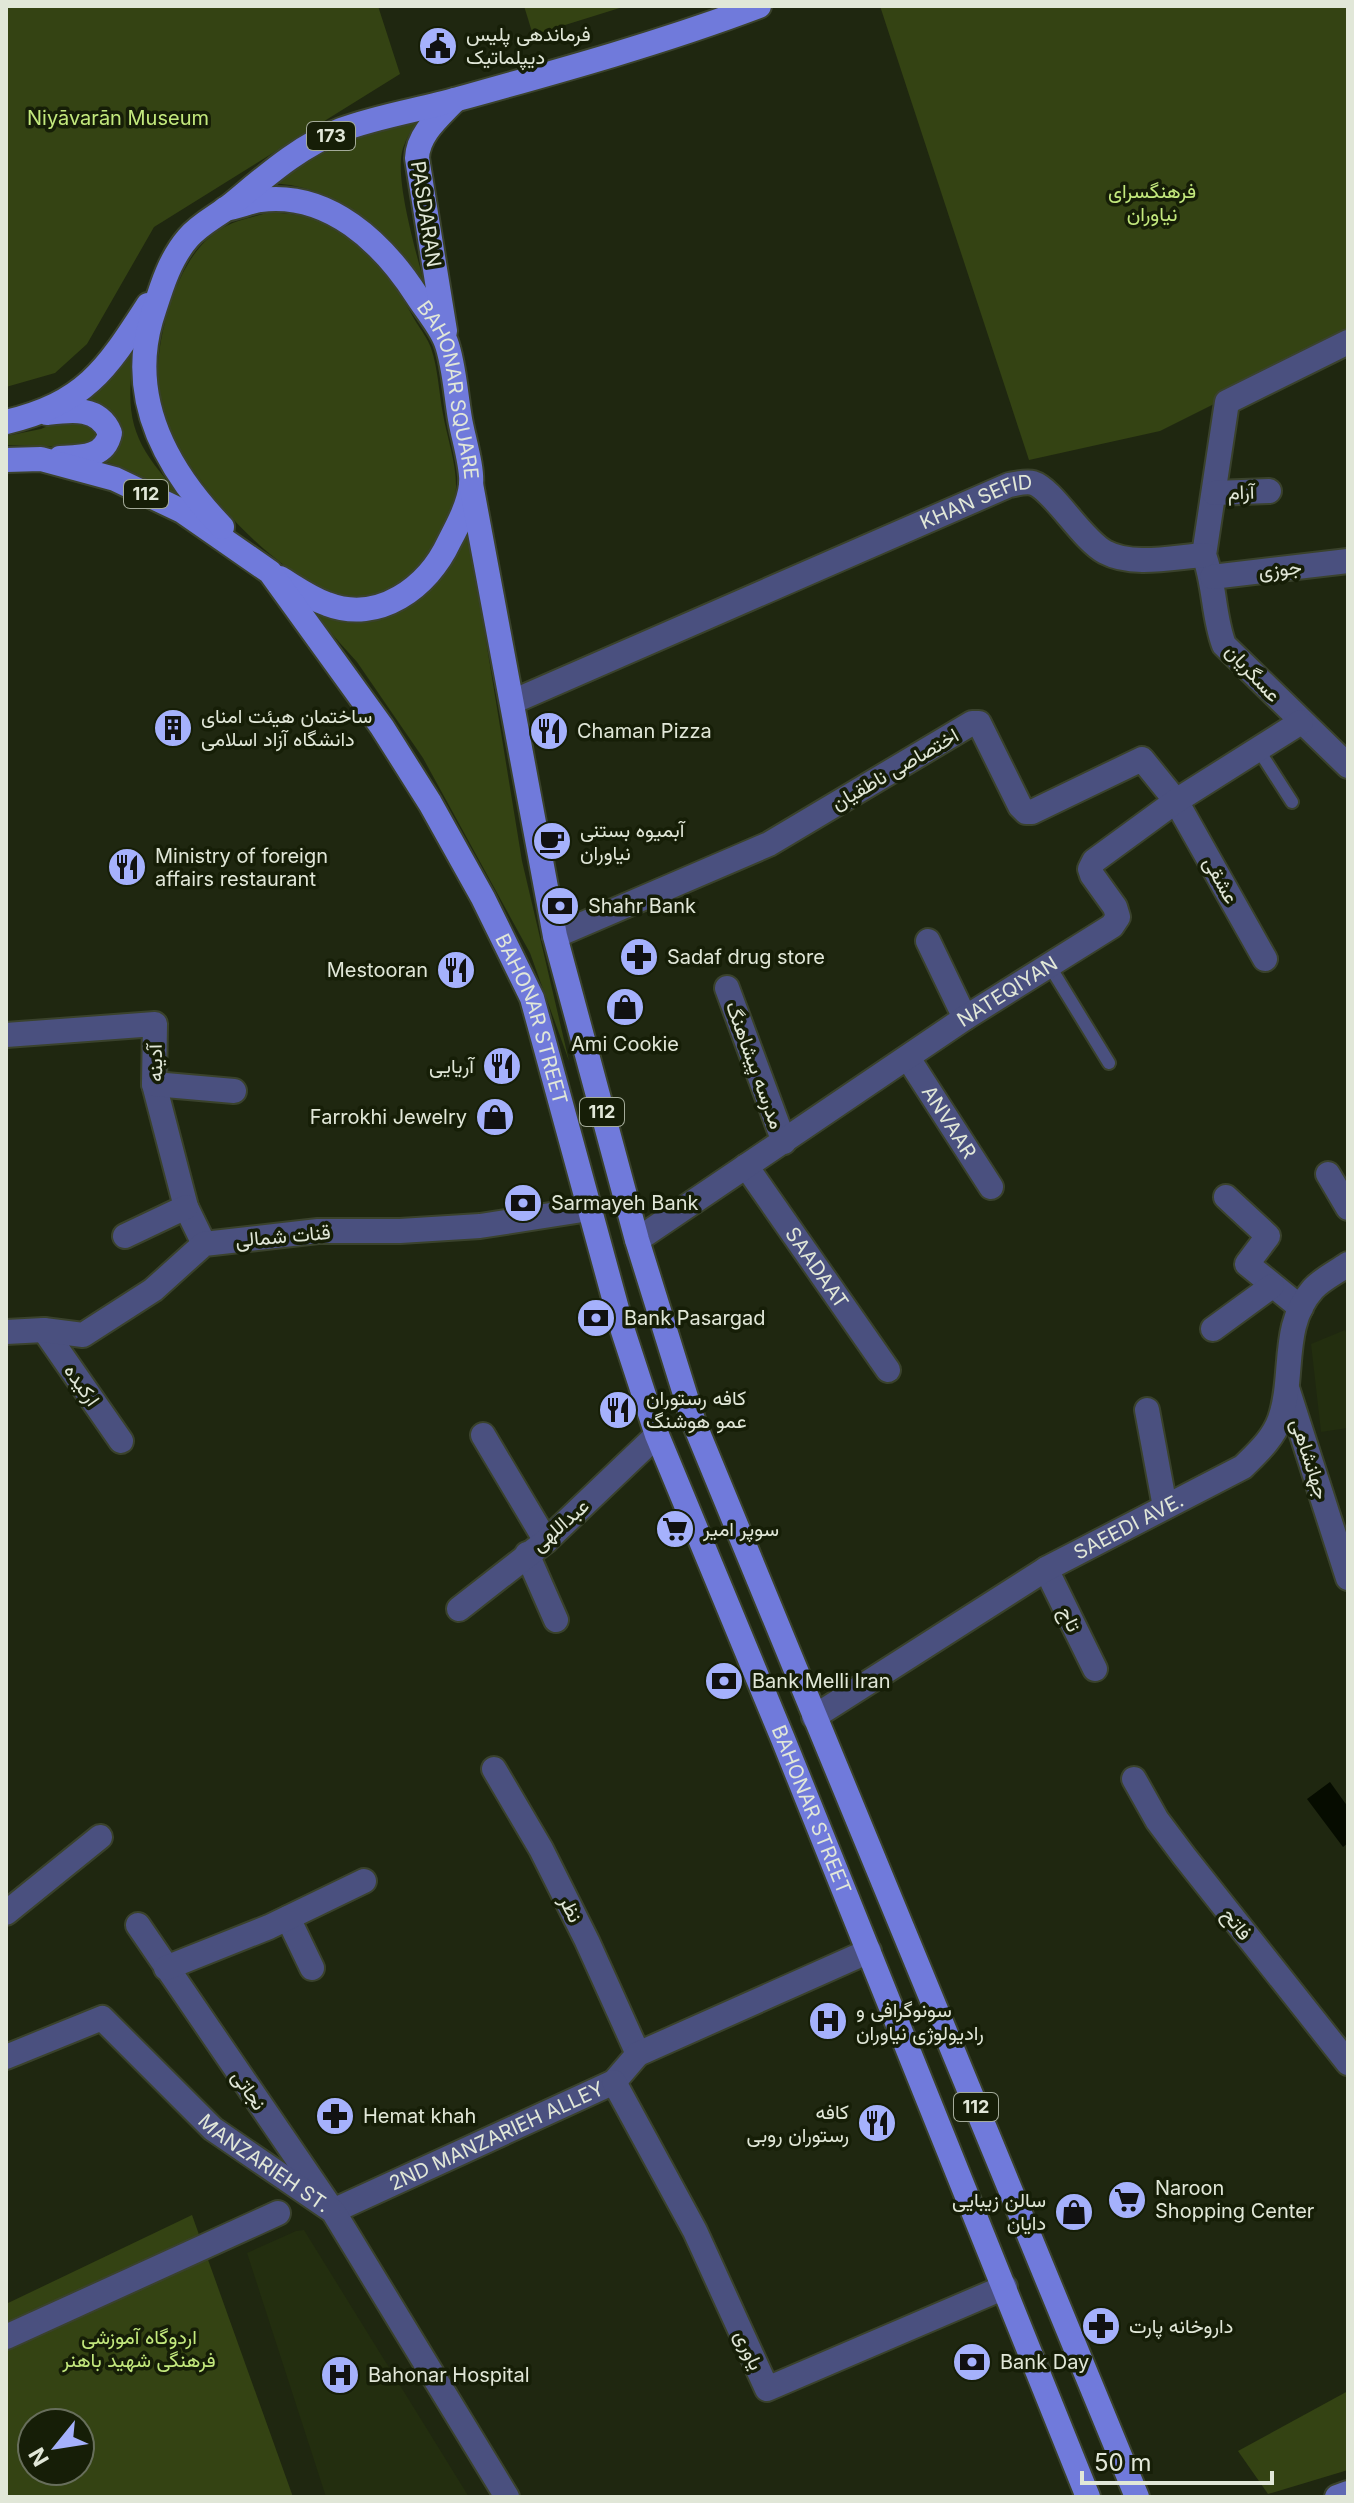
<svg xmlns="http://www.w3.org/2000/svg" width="1354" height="2503" viewBox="0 0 1354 2503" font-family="Inter,Vazirmatn,sans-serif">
	<rect width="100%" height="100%" fill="#1f2710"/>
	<g fill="#232e0f">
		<polygon points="1345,1330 1348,1336 1348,1428 1321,1432 1311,1344"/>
		<polygon points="304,2230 469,2497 326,2497 247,2253 296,2231"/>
	</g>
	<g fill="#344313" fill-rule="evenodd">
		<polygon points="6,6 378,6 400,74 154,227 87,344 55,373 6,387"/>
		<polygon points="524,6 626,6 533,35"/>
		<polygon points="880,6 1348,6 1348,337 1160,431 1029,460"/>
		<path d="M439 98C425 113 410 128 403 148 393 179 419 261 427 294 392 234 344 187 271 183L302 163Z"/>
		<path d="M270 212C290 214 311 215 329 224 369 245 395 283 416 322 421 330 428 339 431 348 438 368 439 393 443 414 447 437 456 462 456 485 457 501 445 522 438 536 423 567 397 594 362 597 295 603 183 476 164 417 152 380 159 340 170 304 179 277 194 246 219 230 234 220 254 217 270 212Z"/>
		<path d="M138 335C119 425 134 448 196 511 166 490 138 470 102 461L113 454 74 403C108 389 118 364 138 335Z"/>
		<polygon points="72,415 96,427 97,439 90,448 6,445 6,436 41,429"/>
		<polygon points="467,524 522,861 569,1061 530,953 423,758 357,662 312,612 350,619 411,603 438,581 457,554"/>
		<path d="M192 2215 293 2497H6V2304ZM32 2423H80V2471H32Z"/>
		<polygon points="1348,2391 1348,2470 1268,2494 1238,2451"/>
	</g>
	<polygon fill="#060c00" points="1330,1782 1348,1807 1348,1843 1343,1847 1307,1799"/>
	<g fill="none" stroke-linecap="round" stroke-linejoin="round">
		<g stroke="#3a422c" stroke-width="16">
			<g id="service">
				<polyline points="1258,749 1292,802"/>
				<polyline points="1049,965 1109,1063"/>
			</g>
		</g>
		<g stroke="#3a422c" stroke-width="28">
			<g id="minor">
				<path d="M1348 342 1227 402 1204 555C1215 584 1213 616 1224 645L1348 766"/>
				<polyline points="1214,493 1269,491"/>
				<polyline points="1212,577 1348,561"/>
				<path id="s1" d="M512 702 1009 485C1016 484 1026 481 1033 483 1053 489 1081 539 1105 552 1133 567 1174 557 1204 555"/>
				<polyline points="555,936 769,844 972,723 979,723 1020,806 1026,812 1032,812 1142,759 1176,801 1265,959"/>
				<polyline points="928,941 965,1018"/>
				<polyline points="727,988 784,1142"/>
				<polyline points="6,1035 155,1024 154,1084 186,1207 204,1244"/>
				<path id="s2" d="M908 1058 991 1187"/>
				<polyline points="154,1084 234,1091"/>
				<path id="s3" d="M746 1166 888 1370"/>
				<polyline points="1328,1174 1348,1208"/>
				<polyline points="1226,1197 1268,1236 1247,1264 1301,1308"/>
				<polyline points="125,1236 186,1207"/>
				<path id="s4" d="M637 1240 965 1018 1112 926 1118 917 1115 907 1092 875 1090 869 1094 861 1176 801 1301 722"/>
				<polyline points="1213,1329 1272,1286"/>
				<polyline points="44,1330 121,1441"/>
				<polyline points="6,1332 44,1330 83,1335 153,1290 204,1244 318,1231 400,1231 480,1226 589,1209"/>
				<polyline points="1288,1391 1348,1578"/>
				<polyline points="1147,1410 1165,1507"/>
				<polyline points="483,1435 546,1541"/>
				<polyline points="527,1554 556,1620"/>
				<polyline points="1046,1569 1095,1669"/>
				<polyline points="459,1609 546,1541 657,1435"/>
				<path id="s5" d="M814 1717 1046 1569 1243 1467C1257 1453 1273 1439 1280 1419 1295 1376 1280 1326 1313 1289 1322 1279 1337 1272 1348 1264"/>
				<polyline points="494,1769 541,1849 587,1941 638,2054"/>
				<polyline points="1134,1779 1157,1820 1184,1856 1348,2063"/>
				<polyline points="6,1913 100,1837"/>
				<polyline points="288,1918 312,1968"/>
				<path id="s6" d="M138 1925 333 2211 614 2082 638 2054 869 1951"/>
				<polyline points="166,1968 269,1927 364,1881"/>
				<path id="s7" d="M6 2057 102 2018 213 2129 333 2211 507 2497"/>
				<polyline points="614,2082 695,2231 767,2389 1005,2287"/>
				<polyline points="6,2337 278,2213"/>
			</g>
		</g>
		<g stroke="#3a422c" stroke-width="28">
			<polyline id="secondary" points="1337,2497 1348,2493"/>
		</g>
		<g stroke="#3a422c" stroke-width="28">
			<g id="primary">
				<path id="s8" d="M225 209C237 207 249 202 260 200 329 191 383 243 417 296 426 310 440 326 446 342 454 363 456 396 460 419 463 437 473 468 471 485 469 504 458 525 449 542 428 587 379 624 327 604 310 598 295 587 280 578"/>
				<path d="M445 331 417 158C418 134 439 117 455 100"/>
				<path d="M47 413C71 410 99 406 110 433 105 458 81 457 60 458"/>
				<path d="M6 422C85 403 106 370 148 305"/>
				<path id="s9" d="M6 460 41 459 115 479 182 511 270 572 382 727 430 803 483 898 532 998 623 1331 657 1435 783 1739 1088 2497"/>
				<polyline points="471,484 555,936 637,1240 694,1423 1137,2497"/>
				<path d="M222 527C168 471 128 400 151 320 160 292 168 261 188 238 200 224 217 216 231 205 265 177 299 146 341 130 378 116 419 110 458 99 559 71 661 43 759 6"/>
			</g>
		</g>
		<use href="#service" stroke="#4a507f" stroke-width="12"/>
		<use href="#minor" stroke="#4a507f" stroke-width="24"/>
		<use href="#secondary" stroke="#5f68b3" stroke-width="24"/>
		<use href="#primary" stroke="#707adb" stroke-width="24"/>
	</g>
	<defs>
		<g id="civic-disc" transform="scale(2)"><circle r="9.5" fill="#a5b1fc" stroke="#161e07"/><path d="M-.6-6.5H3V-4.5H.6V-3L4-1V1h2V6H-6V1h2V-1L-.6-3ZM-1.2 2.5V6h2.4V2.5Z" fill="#111"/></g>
		<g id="building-disc" transform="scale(2)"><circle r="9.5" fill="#a5b1fc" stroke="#161e07"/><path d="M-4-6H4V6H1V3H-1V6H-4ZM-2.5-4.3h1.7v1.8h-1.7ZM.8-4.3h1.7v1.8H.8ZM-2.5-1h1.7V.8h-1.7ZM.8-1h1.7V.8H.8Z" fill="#111"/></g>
		<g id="restaurant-disc" transform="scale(2)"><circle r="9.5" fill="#a5b1fc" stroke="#161e07"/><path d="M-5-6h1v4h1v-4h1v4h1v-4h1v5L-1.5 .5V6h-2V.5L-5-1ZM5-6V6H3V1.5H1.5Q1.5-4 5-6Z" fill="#111"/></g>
		<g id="cafe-disc" transform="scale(2)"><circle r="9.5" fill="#a5b1fc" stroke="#161e07"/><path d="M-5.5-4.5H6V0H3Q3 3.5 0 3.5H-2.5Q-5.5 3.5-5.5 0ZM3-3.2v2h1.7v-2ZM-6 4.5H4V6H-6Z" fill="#111"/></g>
		<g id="bank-disc" transform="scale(2)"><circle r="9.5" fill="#a5b1fc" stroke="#161e07"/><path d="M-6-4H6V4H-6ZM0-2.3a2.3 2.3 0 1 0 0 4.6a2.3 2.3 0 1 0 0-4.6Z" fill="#111"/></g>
		<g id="pharmacy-disc" transform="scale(2)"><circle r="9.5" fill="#a5b1fc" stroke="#161e07"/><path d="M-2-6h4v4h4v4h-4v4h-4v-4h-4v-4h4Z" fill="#111"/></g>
		<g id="shop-disc" transform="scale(2)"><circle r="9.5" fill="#a5b1fc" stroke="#161e07"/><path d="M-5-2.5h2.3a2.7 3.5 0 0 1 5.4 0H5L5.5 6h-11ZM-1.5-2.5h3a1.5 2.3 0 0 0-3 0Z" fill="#111"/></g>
		<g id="supermarket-disc" transform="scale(2)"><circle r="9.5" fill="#a5b1fc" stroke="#161e07"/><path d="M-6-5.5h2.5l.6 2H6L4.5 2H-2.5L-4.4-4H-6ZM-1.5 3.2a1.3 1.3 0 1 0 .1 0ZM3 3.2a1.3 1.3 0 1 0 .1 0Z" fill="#111"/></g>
		<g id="hospital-disc" transform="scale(2)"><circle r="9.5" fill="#a5b1fc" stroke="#161e07"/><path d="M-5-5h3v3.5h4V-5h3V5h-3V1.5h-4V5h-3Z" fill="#111"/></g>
	</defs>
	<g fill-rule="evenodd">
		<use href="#civic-disc" x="438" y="46"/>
		<use href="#building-disc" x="173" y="728"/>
		<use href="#restaurant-disc" x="549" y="731"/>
		<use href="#cafe-disc" x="552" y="841"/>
		<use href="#restaurant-disc" x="127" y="867"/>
		<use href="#bank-disc" x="560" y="906"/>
		<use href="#pharmacy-disc" x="639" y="957"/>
		<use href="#restaurant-disc" x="456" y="970"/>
		<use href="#shop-disc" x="625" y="1007"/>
		<use href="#restaurant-disc" x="502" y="1066"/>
		<use href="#shop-disc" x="495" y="1117"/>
		<use href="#bank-disc" x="523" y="1203"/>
		<use href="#bank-disc" x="596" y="1318"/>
		<use href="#restaurant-disc" x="618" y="1410"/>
		<use href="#supermarket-disc" x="675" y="1529"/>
		<use href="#bank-disc" x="724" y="1681"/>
		<use href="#hospital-disc" x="828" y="2021"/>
		<use href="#pharmacy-disc" x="335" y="2116"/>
		<use href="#restaurant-disc" x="877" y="2123"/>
		<use href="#supermarket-disc" x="1127" y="2200"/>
		<use href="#shop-disc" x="1074" y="2212"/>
		<use href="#pharmacy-disc" x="1101" y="2326"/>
		<use href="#bank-disc" x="972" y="2362"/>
		<use href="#hospital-disc" x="340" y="2375"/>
	</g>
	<g text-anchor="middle" stroke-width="7" stroke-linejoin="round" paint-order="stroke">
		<g fill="#161e07" stroke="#a4ab99" stroke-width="2">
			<rect x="307" y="122" width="48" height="28" rx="6"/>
			<rect x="124" y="480" width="44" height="28" rx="6"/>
			<rect x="580" y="1098" width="44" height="28" rx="6"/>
			<rect x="954" y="2093" width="44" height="28" rx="6"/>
		</g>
		<g font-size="18" font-weight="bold" fill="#e1e7d8">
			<text x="331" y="142">173</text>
			<text x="146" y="500">112</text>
			<text x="602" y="1118">112</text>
			<text x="976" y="2113">112</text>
		</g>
		<g font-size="20" fill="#e1e7d8" stroke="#161e07" text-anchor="start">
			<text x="466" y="41">فرماندهی پلیس<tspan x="466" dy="23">دیپلماتیک</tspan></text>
			<text x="201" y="723">ساختمان هیئت امنای<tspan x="201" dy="23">دانشگاه آزاد اسلامی</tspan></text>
			<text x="577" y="738">Chaman Pizza</text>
			<text x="580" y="837">آبمیوه بستنی<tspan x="580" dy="23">نیاوران</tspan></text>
			<text x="155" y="863">Ministry of foreign<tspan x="155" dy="23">affairs restaurant</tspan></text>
			<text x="588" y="913">Shahr Bank</text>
			<text x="667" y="964">Sadaf drug store</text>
			<text x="428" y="977" text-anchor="end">Mestooran</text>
			<text x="625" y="1051" text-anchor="middle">Ami Cookie</text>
			<text x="474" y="1073" text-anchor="end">آریایی</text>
			<text x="467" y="1124" text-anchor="end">Farrokhi Jewelry</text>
			<text x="551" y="1210">Sarmayeh Bank</text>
			<text x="624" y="1325">Bank Pasargad</text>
			<text x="646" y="1405">کافه رستوران<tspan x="646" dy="23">عمو هوشنگ</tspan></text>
			<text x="703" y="1536">سوپر امیر</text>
			<text x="752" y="1688">Bank Melli Iran</text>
			<text x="856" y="2017">سونوگرافی و<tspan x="856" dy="23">رادیولوژی نیاوران</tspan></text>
			<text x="849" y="2119" text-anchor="end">کافه<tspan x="849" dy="23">رستوران روبی</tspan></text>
			<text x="363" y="2123">Hemat khah</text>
			<text x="1155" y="2195">Naroon<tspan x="1155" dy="23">Shopping Center</tspan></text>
			<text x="1046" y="2207" text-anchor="end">سالن زیبایی<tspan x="1046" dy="23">دایان</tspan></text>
			<text x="1129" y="2333">داروخانه پارت</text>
			<text x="1000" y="2369">Bank Day</text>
			<text x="368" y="2382">Bahonar Hospital</text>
		</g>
		<g font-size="20" fill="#c3e97d" stroke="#161e07">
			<text x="118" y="125">Niyāvarān Museum</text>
			<text x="1152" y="198">فرهنگسرای<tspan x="1152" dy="23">نیاوران</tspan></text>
			<text x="139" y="2344">اردوگاه آموزشی<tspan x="139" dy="23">فرهنگی شهید باهنر</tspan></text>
		</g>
		<g font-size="20" fill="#e1e7d8" stroke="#161e07">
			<text transform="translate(426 214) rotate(81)" y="7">PASDARAN</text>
			<text dy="7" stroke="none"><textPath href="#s8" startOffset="332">BAHONAR SQUARE</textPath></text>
			<text transform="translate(1241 492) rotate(-2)" y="7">آرام</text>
			<text dy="7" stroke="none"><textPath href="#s1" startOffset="506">KHAN SEFID</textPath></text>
			<text transform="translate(1280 569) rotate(-6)" y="7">جوزی</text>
			<text transform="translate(1253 673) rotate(47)" y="7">عسگریان</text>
			<text transform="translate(895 769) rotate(-30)" y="7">اختصاصی ناطقیان</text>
			<text transform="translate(1221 880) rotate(61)" y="7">عشقی</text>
			<text dy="7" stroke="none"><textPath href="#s4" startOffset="446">NATEQIYAN</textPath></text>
			<text dy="7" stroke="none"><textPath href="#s9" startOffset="814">BAHONAR STREET</textPath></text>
			<text transform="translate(155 1063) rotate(-91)" y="7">آدینه</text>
			<text transform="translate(755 1065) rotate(70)" y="7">مدرسه پیشاهنگ</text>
			<text dy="7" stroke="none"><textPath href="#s2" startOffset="76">ANVAAR</textPath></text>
			<text transform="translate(283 1236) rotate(-5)" y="7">قنات شمالى</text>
			<text dy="7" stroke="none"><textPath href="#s3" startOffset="124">SAADAAT</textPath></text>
			<text transform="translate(82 1385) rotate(55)" y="7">ارکیده</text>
			<text transform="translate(1310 1459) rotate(72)" y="7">جهانشاهی</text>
			<text transform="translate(560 1525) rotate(-41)" y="7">عبداللهی</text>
			<text dy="7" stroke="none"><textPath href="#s5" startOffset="368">SAEEDI AVE.</textPath></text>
			<text transform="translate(1070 1619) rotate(64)" y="7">تاج</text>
			<text dy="7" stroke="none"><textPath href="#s9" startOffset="1654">BAHONAR STREET</textPath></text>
			<text transform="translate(571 1909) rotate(64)" y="7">نظر</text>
			<text transform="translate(1237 1924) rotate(52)" y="7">فاتح</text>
			<text transform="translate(249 2090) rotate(55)" y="7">نجاتی</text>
			<text dy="7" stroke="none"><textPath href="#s6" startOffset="526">2ND MANZARIEH ALLEY</textPath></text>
			<text dy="7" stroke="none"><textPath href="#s7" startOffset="322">MANZARIEH ST.</textPath></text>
			<text transform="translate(749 2350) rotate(65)" y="7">یاوری</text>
		</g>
	</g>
	<rect width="1354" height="2503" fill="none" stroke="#e1e7d8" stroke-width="16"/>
	<g transform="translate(56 2447) rotate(240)"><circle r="38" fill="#161e07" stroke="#676e5b" stroke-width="2"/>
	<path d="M0-6L14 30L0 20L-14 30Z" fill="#a5b1fc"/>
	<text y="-12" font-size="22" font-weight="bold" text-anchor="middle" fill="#e1e7d8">N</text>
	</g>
	<path d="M1082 2471v12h190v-12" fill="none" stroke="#e1e7d8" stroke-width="4"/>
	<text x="1094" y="2471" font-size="24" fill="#e1e7d8" stroke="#161e07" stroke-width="6" paint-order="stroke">50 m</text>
</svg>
